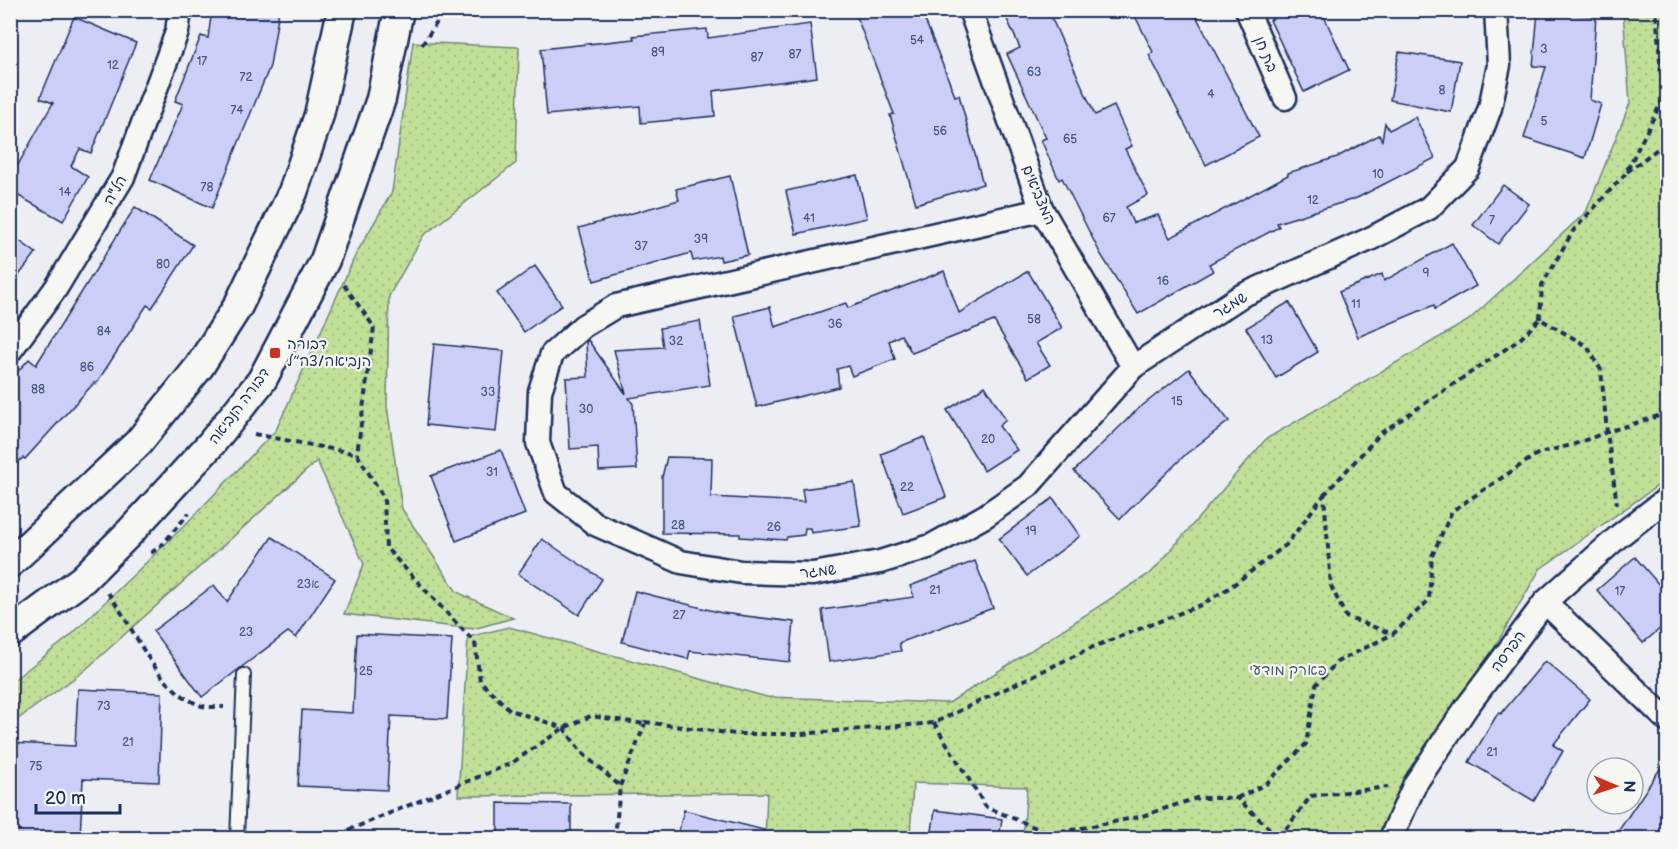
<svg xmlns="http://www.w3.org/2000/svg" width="1678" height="849" viewBox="0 0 1678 849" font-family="'Balsamiq Sans','Playpen Sans Hebrew',sans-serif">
	<defs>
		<pattern id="park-dots" width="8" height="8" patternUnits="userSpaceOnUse" patternTransform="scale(1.5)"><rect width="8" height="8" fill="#c1df97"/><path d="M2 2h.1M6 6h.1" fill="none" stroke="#a5c085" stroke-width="1.8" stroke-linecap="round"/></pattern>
	</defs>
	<rect width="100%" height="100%" fill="#edeef3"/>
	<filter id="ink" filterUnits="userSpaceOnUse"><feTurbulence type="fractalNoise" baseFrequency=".0167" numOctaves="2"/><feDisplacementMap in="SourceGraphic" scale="12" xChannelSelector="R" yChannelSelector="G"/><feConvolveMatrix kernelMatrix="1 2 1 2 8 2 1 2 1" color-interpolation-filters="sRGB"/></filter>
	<g filter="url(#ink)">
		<g fill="url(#park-dots)" stroke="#6e877a" stroke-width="1.5">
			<polygon points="1623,11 1667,11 1667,479 1540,569 1383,838 1023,838 1027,787 913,783 910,838 765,838 767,793 458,796 468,637 509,627 767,697 949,703 1152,572 1266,439 1469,320 1586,212 1630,103"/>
			<polygon points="413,42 519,47 516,163 423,236 389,296 387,406 402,509 457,592 513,618 473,629 344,614 364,564 317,461 84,671 11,724 11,682 69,637 184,526 276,430 356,254 392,192"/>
		</g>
		<g fill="#cbcff7" stroke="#1b2f5e" stroke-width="1.5">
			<polygon points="212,10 279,10 270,66 212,208 150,180 183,104 175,101 201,36 208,38"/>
			<polygon points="854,10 921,10 955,96 959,95 983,184 916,204 890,115 894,114"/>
			<polygon points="1003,10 1048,10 1095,115 1114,106 1132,146 1125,149 1148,195 1126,207 1133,223 1158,215 1170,238 1288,175 1288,173 1337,157 1379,135 1382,140 1385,123 1389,130 1415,117 1435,158 1357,198 1277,223 1279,227 1209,264 1213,271 1138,314 1100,253 1062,178 1059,180 1041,140 1046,138 1007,54 1020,48"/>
			<polygon points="1132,10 1193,10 1259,137 1206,165 1149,55 1153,52"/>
			<polygon points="1291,10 1321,10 1349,70 1304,92 1270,20"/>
			<polygon points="1538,12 1596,16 1590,100 1601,104 1585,158 1524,138 1546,67 1533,66"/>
			<polygon points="74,17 136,43 91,153 80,149 71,166 88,177 63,221 10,191 10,179 53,103 40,98"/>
			<polygon points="810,24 817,77 713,91 715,116 641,123 640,106 547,115 541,49 634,39 633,36 707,29 708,38"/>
			<polygon points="1399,52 1460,61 1451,112 1390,100"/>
			<polygon points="857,175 867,218 796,234 786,191"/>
			<polygon points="730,176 748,255 721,261 720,256 693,261 691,253 594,281 579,228 679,200 676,189"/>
			<polygon points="1503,185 1529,204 1498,244 1473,225"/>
			<polygon points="135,207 193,245 152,308 147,305 96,384 94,383 25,459 23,458 10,468 10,380 29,359 36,365"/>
			<polygon points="10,234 36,253 10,287"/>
			<polygon points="1452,243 1476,286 1435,309 1434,305 1358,337 1339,292 1382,274 1384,281"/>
			<polygon points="535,266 562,305 524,332 497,293"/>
			<polygon points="944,271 959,313 1028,271 1062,328 1036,343 1050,365 1028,378 994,321 912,353 901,335 889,341 895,359 852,376 848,366 837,369 839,387 757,407 734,316 770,307 775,327 846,303 848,308"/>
			<polygon points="1289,302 1318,352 1276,378 1246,328"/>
			<polygon points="700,321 710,385 629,398 633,404 637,469 599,471 598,447 570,449 566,378 588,377 586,342 588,340 626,394 614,350 663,347 660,328"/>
			<polygon points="434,344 504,351 496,432 426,425"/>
			<polygon points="1189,369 1229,421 1186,454 1120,519 1074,471 1138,409"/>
			<polygon points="985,386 1006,420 999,426 1017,450 984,471 947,410"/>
			<polygon points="924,437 946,497 903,513 881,454"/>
			<polygon points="501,450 525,514 456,541 431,476"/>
			<polygon points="667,457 712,458 711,497 804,502 802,489 854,482 861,526 811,533 810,528 805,528 804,535 787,537 786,540 740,537 740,534 662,533 662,477"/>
			<polygon points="1053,498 1080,536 1027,576 999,539"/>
			<polygon points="272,537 335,579 296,638 288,632 202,697 153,631 214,585 227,602"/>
			<polygon points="542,539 602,579 579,615 518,574"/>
			<polygon points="1635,557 1668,595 1668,622 1643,643 1597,590"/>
			<polygon points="975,561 993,608 899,643 901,651 829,662 822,610 914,597 910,586"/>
			<polygon points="635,591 722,613 794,622 790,662 690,651 688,659 622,642"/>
			<polygon points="357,634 452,639 447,719 391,716 387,790 298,786 302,710 353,713"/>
			<polygon points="1545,661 1590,699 1553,745 1563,751 1534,801 1469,762 1498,713 1501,714"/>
			<polygon points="78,689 162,693 159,782 83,779 80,837 10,835 10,743 75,746"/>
			<polygon points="1668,757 1668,838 1631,838 1619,830"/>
			<polygon points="498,803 571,804 571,838 498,838"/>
			<polygon points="684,810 764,830 763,838 677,838"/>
			<polygon points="935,810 1002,819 999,838 931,838"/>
		</g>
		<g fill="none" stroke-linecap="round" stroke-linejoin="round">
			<g stroke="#1b2f5e" stroke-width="16">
				<polyline id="service" points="237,838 244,675"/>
			</g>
			<g stroke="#1b2f5e" stroke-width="27">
				<g id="minor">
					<polyline points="970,10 1042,210 1133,367"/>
					<polyline points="1247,10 1285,98"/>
					<polyline points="1042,210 616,306 583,326 552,354 540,391 538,443 556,493 595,524 681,562 741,572 813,574 880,562 931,546 985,516 1028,486 1133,367 1241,296 1370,239 1429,208 1468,168 1490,108 1499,65 1496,10"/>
					<polyline points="10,351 56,288 123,177 177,32 180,10"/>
					<polyline points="1545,602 1668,721"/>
					<polyline points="1391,838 1415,784 1466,708 1545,602 1619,536 1668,498"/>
				</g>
			</g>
			<g stroke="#1b2f5e" stroke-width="33">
				<g id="tertiary">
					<polyline points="10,563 138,443 199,367 238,306 293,192 319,115 342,10"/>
					<polyline points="10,633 83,579 129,533 210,445 262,380 325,260 381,99 399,10"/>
				</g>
			</g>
			<g stroke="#1b2f5e" stroke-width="4" stroke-dasharray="6 4.5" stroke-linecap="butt">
				<polyline points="1656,11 1665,10"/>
				<polyline points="422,45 445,10"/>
				<polyline points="1627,172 1668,141"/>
				<polyline points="344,285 374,327 357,454"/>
				<polyline points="1540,319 1542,285 1573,231 1625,174 1663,99 1656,10"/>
				<polyline points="254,434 357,454 384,498 386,548 475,643"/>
				<polyline points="1324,495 1381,433 1519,340 1540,319 1587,346 1601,370 1607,432 1668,413"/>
				<polyline points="151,553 162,545 189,513"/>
				<path d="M108 593C137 630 151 682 197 704 204 708 216 707 224 707"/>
				<polyline points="475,643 480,681 510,710 564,728 581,752 620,786"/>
				<polyline points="934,723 986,807 1051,834 1139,817 1197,798 1237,798 1279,838"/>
				<polyline points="1237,798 1266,784 1306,744 1316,685 1337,662 1393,634 1429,600 1432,556 1452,511 1539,453 1572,445 1607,432 1617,505"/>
				<polyline points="329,838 510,764 564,728 591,716 645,724 645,722 735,734 801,734 934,723 1093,647 1201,605 1229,588 1286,545 1324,495 1331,586 1346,617 1393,634"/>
				<polyline points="615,838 620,786 645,724"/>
				<polyline points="1279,838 1311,796 1388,787"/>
			</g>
			<use href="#service" stroke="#f6f6f2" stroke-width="12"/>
			<use href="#minor" stroke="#f6f6f2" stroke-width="22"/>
			<use href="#tertiary" stroke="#f6f6f2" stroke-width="28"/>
		</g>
	</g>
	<rect fill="#c8321e" stroke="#f6f6f2" stroke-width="2" x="269" y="347" width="12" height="12" rx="3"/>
	<g text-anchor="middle" stroke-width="4.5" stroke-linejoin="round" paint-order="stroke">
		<g font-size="12" fill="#475784">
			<text x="917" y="44">54</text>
			<text x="1544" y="53">3</text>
			<text x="658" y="56">89</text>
			<text x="795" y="58">87</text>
			<text x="757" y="61">87</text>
			<text x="202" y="65">17</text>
			<text x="113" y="69">12</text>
			<text x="1034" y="76">63</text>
			<text x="246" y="81">72</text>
			<text x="1442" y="94">8</text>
			<text x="1211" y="98">4</text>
			<text x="237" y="114">74</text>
			<text x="1544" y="125">5</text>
			<text x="940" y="135">56</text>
			<text x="1070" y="143">65</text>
			<text x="1378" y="178">10</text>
			<text x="207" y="191">78</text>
			<text x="65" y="196">14</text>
			<text x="1313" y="204">12</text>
			<text x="809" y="222">41</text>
			<text x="1109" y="222">67</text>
			<text x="1492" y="224">7</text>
			<text x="701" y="243">39</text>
			<text x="641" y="250">37</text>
			<text x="163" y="268">80</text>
			<text x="1426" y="277">9</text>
			<text x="1163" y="285">16</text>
			<text x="1356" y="308">11</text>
			<text x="1034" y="323">58</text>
			<text x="835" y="328">36</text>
			<text x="104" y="335">84</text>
			<text x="1267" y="344">13</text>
			<text x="676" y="345">32</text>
			<text x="87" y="371">86</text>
			<text x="38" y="393">88</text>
			<text x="488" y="396">33</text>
			<text x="1177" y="405">15</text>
			<text x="586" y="413">30</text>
			<text x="988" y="443">20</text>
			<text x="492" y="476">31</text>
			<text x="907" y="491">22</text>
			<text x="678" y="529">28</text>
			<text x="774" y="531">26</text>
			<text x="1031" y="535">19</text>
			<text x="308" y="588">23א</text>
			<text x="935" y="594">21</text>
			<text x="1620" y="595">17</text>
			<text x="679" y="619">27</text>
			<text x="246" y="636">23</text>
			<text x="366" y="675">25</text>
			<text x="104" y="710">73</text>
			<text x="128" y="746">21</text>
			<text x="1492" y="756">21</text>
			<text x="36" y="770">75</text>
		</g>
		<g font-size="15" fill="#1b2f5e" stroke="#f6f6f2">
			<text transform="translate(1266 54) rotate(67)" y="5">בת חן</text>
			<text transform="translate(115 190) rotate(-60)" y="5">הל"ה</text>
			<text transform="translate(1039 195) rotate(67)" y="5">המצביאים</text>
			<text transform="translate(1230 305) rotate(-31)" y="5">שמגר</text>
			<text transform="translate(239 406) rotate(-53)" y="5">דבורה הנביאה</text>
			<text transform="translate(818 571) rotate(-6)" y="5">שמגר</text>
			<text transform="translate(1508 651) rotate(-53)" y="5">הפרסה</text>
		</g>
		<g font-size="15" fill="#1b2f5e" stroke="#f6f6f2" text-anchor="start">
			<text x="287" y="349">דבורה<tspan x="287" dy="17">הנביאה/צה״ל</tspan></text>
		</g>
		<g font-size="15" fill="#445b6c" stroke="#f6f6f2">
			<text x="1288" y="675">פארק מודעי</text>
		</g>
	</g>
	<rect width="1678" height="849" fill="none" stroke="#f6f6f2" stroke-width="36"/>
	<rect x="18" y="18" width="1642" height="813" fill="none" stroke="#1b2f5e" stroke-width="2" filter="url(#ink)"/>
	<g transform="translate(1615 786) rotate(92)"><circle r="28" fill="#f6f6f2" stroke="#9ea6b7" stroke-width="1.5"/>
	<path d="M0-4.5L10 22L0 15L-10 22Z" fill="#c8321e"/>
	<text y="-9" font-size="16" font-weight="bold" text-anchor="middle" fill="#1b2f5e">N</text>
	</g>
	<path d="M36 804v9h84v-9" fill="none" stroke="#1b2f5e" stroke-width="3"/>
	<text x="45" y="804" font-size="18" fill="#1b2f5e" stroke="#f6f6f2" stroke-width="4.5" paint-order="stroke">20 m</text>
</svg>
